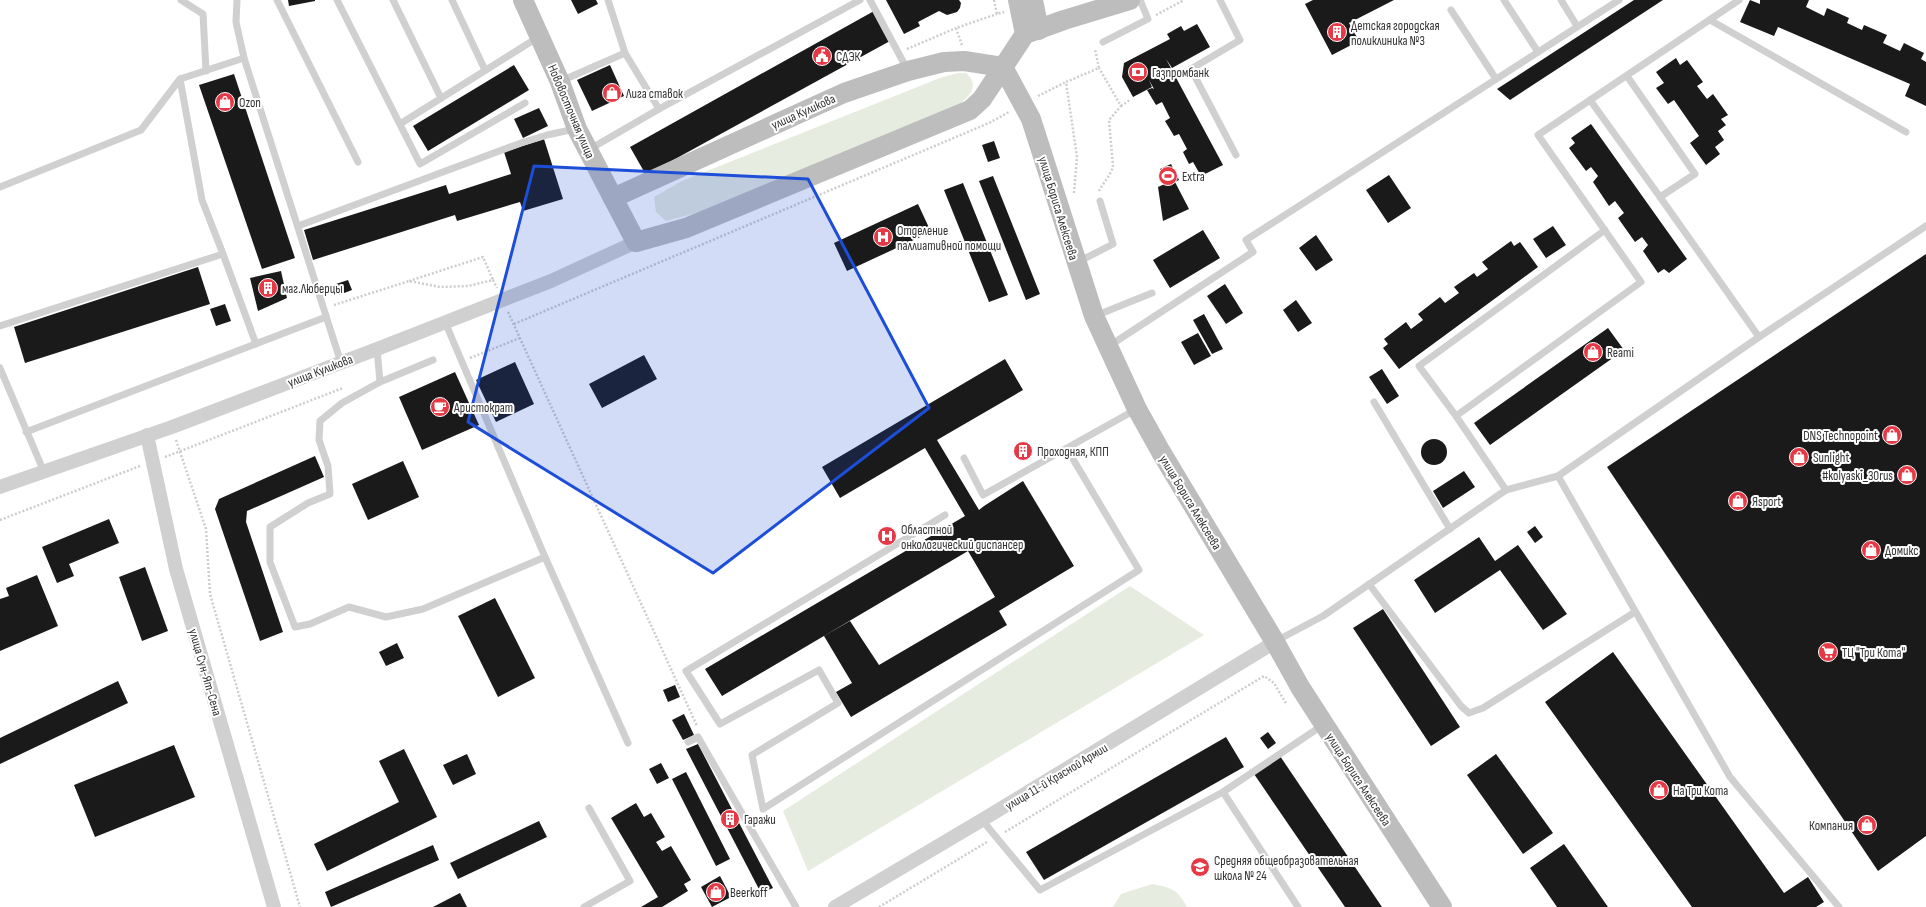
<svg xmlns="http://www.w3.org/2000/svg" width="1926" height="907" viewBox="0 0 1926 907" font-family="'Sofia Sans Condensed',sans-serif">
	<rect width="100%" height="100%" fill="#fff"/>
	<g fill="#e6ecdf">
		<path d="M958 73H966C982 87 967 98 955 108L696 213 666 221 656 212 654 197 682 181 940 78Z"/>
		<polygon points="1130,586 1204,635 808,871 783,811"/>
		<path d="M1152 884C1172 888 1177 889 1187 907H1113L1121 894Z"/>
	</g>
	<g fill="#1a1a1a">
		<polygon points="288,0 315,0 315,1 289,6"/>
		<polygon points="571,0 596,0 598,4 578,14"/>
		<polygon points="886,0 959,0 961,3 960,8 957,12 947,15 939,11 918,22 920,26 904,34"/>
		<polygon points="1313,0 1394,0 1349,23 1359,41 1332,55 1305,4"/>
		<polygon points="1634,0 1663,0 1510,100 1497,89"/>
		<polygon points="1750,0 1760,4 1760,0 1809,0 1806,7 1824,16 1827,8 1849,18 1847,23 1862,30 1864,25 1887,35 1883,43 1900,51 1904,43 1924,53 1921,59 1926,62 1926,106 1905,96 1910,84 1778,27 1774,36 1740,22"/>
		<polygon points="874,11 890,41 646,175 630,147"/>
		<polygon points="1197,24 1210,47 1172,68 1166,59 1223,165 1201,176 1193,162 1189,164 1183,152 1187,149 1179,134 1174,136 1165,121 1170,118 1162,102 1156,105 1147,90 1152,88 1154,89 1149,80 1152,87 1133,97 1122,77 1124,63 1170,39 1167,34 1181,26 1184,31"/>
		<polygon points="1676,58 1680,65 1687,60 1703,82 1697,86 1707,99 1713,94 1728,115 1721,119 1726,125 1718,131 1724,140 1715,147 1720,154 1706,165 1690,143 1699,136 1674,100 1668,104 1656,88 1664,83 1656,72"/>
		<polygon points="514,65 529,90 428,151 413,126"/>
		<polygon points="610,65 624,96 592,111 577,80"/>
		<polygon points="234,74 295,258 262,269 199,85"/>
		<polygon points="539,108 548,126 523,138 514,119"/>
		<polygon points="1591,124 1687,259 1669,273 1664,269 1658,273 1643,251 1648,245 1642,237 1635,242 1618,218 1624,213 1615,201 1609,206 1593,182 1598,176 1591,167 1586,171 1569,148 1575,143 1571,138"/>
		<polygon points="544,139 563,199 523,211 520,202 457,221 455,215 313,260 304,230 446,185 449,194 511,174 504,152"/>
		<polygon points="994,141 1000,158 988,162 982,145"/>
		<polygon points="1171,164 1179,180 1175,182 1189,209 1163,221 1158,187 1167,183 1160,169"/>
		<polygon points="1389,175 1411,208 1388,223 1366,190"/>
		<polygon points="993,176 1040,294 1026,300 979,181"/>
		<polygon points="963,183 1008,295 989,302 944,190"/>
		<polygon points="918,204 931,232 847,271 834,243"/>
		<polygon points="1553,226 1566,245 1546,258 1533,239"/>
		<polygon points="1203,230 1220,258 1170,288 1153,260"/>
		<polygon points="1316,235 1333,260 1316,271 1299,248"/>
		<polygon points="1511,241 1514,246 1520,242 1538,267 1399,369 1383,348 1388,344 1384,339 1406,322 1411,329 1423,320 1418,314 1440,297 1445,303 1459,293 1454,287 1474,273 1477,277 1488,269 1482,262"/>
		<polygon points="1926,254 1926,836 1878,871 1607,467"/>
		<polygon points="198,267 210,304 25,363 14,327"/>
		<polygon points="281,271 287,298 258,311 250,278"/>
		<polygon points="348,280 352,290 339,295 336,284"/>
		<polygon points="1225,284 1243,313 1226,324 1207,296"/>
		<polygon points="1296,300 1312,323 1298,332 1283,310"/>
		<polygon points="225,304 231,321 216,326 210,309"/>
		<polygon points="1204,314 1223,349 1212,354 1193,320"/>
		<polygon points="1608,328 1624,350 1490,445 1474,423"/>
		<polygon points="1198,333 1211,356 1194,365 1181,342"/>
		<polygon points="644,355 657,379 602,408 589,384"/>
		<polygon points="1005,359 1023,390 937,440 979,510 984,506 1023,481 1074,566 999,611 1007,625 851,717 836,692 852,683 824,636 850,621 879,665 995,597 968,551 722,696 705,669 965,516 925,448 840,498 822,467"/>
		<polygon points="515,362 534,404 496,422 476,380"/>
		<polygon points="1382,369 1399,396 1387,404 1369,377"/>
		<polygon points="455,372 479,425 422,450 399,397"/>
		<circle cx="1434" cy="452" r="13"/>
		<polygon points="1023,442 1032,454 1023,460 1014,449"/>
		<polygon points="315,456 324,477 247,511 246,522 283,632 260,641 215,509 219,499"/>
		<polygon points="403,461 419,497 368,520 352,484"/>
		<polygon points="1464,471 1475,487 1443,508 1433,491"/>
		<polygon points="109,519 119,543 69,564 74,576 57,583 42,547"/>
		<polygon points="1535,526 1543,537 1535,543 1527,532"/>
		<polygon points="1479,537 1495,561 1518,545 1567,614 1543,630 1500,570 1435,613 1414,580"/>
		<polygon points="145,567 168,631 142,641 119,577"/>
		<polygon points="37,575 58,626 0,651 0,599 9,596 6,588"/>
		<polygon points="495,598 535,678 498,697 458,616"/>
		<polygon points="1383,609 1460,727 1431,746 1353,628"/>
		<polygon points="397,643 404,658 386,666 379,652"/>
		<polygon points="1613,652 1784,893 1808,877 1824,902 1816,907 1692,907 1545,702"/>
		<polygon points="118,681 128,703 0,764 0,738"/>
		<polygon points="675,685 680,697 668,702 663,690"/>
		<polygon points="684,714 694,735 683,740 672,720"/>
		<polygon points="1268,732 1276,743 1268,749 1260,738"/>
		<polygon points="1226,737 1244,767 1044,880 1026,852"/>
		<polygon points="698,744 773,888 761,893 686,749"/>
		<polygon points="174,745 195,797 95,837 74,785"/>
		<polygon points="404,749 437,817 327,871 314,844 399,802 379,761"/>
		<polygon points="467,754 476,774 453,785 443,765"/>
		<polygon points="1496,754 1553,833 1523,854 1467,775"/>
		<polygon points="1280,756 1382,907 1345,907 1254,774"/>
		<polygon points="661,763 669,778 657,784 649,769"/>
		<polygon points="686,772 730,859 716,866 672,779"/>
		<polygon points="636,803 644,817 651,813 665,837 656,842 662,851 671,846 691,880 684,884 688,891 662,907 641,907 658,897 611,818"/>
		<polygon points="539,821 547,837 458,879 450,863"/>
		<polygon points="1564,844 1608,907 1557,907 1530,868"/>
		<polygon points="433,845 439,860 331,907 325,892"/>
		<polygon points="720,876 731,897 712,907 701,887"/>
		<polygon points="460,893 467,907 433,907"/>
	</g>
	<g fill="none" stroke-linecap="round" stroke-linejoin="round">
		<g stroke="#cdcdcd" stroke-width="2.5" stroke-dasharray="2 2" stroke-linecap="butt">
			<polyline points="994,0 997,14 1004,12"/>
			<polyline points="1156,15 1184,0"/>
			<polyline points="962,45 956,28 997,14"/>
			<polyline points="907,49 956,28"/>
			<polyline points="1038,96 1066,82"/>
			<polyline points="1121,106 1130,100"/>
			<path d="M1099 191C1103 183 1111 175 1113 166L1109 120 1121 106 1099 68"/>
			<polyline points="1074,193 1077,157 1066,82 1099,68 1095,49"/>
			<polyline points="409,281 483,257 493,280"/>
			<polyline points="334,305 409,281 440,287 468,286 493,280 497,288"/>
			<polyline points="508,312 697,726"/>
			<polyline points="514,324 989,123 1009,112"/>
			<polyline points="470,358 520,338"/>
			<polyline points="176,440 206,529 210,594 300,907"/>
			<polyline points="165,457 343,388"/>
			<polyline points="0,520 140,466"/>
			<polyline points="1005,832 1264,676 1274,683 1287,705"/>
			<polyline points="879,907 987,842"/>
		</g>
		<g stroke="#d0d0d0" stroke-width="7">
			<polyline points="181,0 203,14 206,71"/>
			<polyline points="237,0 236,22 244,58"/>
			<polyline points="277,0 358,162"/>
			<polyline points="337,0 420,164 525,103"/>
			<polyline points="393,0 441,98"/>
			<polyline points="452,0 485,70"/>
			<polyline points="608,0 625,53 659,109 860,0"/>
			<polyline points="870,0 907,69"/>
			<polyline points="1220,0 1240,40 1191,69 1236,155"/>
			<polyline points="1504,0 1538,52"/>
			<polyline points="1561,0 1577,26"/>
			<polyline points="1451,10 1496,79"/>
			<polyline points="1710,20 1906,132"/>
			<polyline points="1103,42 1148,19 1140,0"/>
			<polyline points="561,81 625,53"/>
			<polyline points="1590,100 1660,197 1695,174 1627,76"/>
			<polyline points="400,124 537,38"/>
			<polyline points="590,149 659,109"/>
			<polyline points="0,187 141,130 180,79"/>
			<polyline points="1660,197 1759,337"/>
			<polyline points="298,226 521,143 547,135 575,129"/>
			<polyline points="223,254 256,344"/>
			<polyline points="1078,262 1113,244 1100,201"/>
			<polyline points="1095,316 1152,293"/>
			<polyline points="0,326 223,254 202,200 180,79 244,58 341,363"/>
			<polyline points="1109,346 1253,252 1246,240 1619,0"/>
			<polyline points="377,349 380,382 342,403 320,421 319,440 328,466 330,494 308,503 270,527 270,562 295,627 310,624 349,607 386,617 423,609 545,557 445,322"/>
			<polyline points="0,368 44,472"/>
			<polyline points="380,382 433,360"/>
			<polyline points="1374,402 1450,529"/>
			<polyline points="1456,416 1419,366 1605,230"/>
			<polyline points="26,432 326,317"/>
			<polyline points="964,458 983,495 1135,410"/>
			<polyline points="1558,476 1730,777 1839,907"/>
			<polyline points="1506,490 1558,476 1759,337 1926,226"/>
			<polyline points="945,515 686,671 720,724 819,670 838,703 752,755 763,809 1139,570 1067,449"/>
			<polyline points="545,557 628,743"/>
			<polyline points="1369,584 1461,706 1469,713 1483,708 1635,612"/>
			<polyline points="1276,641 1323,616 1506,490 1456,416 1641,282 1538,135 1739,0"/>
			<polyline points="688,742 698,737 796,907"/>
			<polyline points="1223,792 1298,907"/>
			<polyline points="982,820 1040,890 1223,792 1323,725"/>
			<polyline points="584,907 630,881 589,808"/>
		</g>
		<g stroke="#d0d0d0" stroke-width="14">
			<polyline points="147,435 176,569 274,907"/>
			<polyline points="0,487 172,427 377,349 551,281 636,242"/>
			<polyline points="835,907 982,820 1275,642"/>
		</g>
		<g stroke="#bdbdbd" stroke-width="20">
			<polyline points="523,0 560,82 577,129 636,242 686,228 970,110 982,99 1025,34 1064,20 1130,0"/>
			<polyline points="1018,0 1025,34"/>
			<polyline points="1033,0 1039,30"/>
			<polyline points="1003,67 1031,119 1094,316 1137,409 1161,452 1275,642 1300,687 1442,907"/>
			<polyline points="613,198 844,93 908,71 944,62 964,61 1003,67"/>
		</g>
	</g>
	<path fill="#1d4ed8" fill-opacity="0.2" stroke="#1d4ed8" stroke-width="3" stroke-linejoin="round" d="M534 166 808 179 929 408 713 573 468 422Z"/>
	<defs>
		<g id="building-disc" transform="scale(1)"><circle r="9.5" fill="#e63946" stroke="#fff"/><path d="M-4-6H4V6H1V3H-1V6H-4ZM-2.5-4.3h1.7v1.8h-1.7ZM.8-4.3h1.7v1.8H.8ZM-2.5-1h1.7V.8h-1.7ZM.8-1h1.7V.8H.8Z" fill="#fff"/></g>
		<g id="civic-disc" transform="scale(1)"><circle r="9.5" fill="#e63946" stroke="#fff"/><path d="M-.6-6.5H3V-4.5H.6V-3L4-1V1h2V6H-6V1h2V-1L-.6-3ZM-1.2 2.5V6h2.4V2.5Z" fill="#fff"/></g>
		<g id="bank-disc" transform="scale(1)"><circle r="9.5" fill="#e63946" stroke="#fff"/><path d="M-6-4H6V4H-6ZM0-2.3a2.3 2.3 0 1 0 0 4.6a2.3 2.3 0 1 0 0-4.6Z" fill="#fff"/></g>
		<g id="shop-disc" transform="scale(1)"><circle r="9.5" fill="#e63946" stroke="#fff"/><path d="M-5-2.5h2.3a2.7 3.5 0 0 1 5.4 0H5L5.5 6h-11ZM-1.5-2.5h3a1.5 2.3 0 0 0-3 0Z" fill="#fff"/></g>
		<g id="stadium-disc" transform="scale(1)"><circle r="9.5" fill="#e63946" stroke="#fff"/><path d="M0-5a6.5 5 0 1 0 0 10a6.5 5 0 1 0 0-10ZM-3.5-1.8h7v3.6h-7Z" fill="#fff"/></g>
		<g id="hospital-disc" transform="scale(1)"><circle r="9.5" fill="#e63946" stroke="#fff"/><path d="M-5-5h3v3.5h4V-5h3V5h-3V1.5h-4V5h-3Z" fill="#fff"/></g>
		<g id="cafe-disc" transform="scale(1)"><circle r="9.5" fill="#e63946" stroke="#fff"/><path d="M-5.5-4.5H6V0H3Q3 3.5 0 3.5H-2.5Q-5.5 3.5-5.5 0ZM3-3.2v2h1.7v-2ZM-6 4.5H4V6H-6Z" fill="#fff"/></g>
		<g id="supermarket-disc" transform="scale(1)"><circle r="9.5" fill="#e63946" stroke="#fff"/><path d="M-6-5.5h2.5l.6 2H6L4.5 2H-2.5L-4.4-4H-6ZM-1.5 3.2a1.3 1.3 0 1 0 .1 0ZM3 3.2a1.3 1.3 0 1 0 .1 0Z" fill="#fff"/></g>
		<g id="school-disc" transform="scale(1)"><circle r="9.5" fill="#e63946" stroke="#fff"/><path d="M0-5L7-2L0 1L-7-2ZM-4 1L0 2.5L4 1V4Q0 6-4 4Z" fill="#fff"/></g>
	</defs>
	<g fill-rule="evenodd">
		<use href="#building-disc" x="1337" y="32"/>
		<use href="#civic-disc" x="822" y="56"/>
		<use href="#bank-disc" x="1138" y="72"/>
		<use href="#shop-disc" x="612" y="93"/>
		<use href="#shop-disc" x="225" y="102"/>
		<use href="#stadium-disc" x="1168" y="176"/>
		<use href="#hospital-disc" x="883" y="237"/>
		<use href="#building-disc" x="268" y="288"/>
		<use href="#shop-disc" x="1593" y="352"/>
		<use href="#cafe-disc" x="440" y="407"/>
		<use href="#shop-disc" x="1892" y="435"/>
		<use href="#building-disc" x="1023" y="451"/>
		<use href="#shop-disc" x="1799" y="457"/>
		<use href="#shop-disc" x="1907" y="475"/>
		<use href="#shop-disc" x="1738" y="501"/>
		<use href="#hospital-disc" x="887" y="536"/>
		<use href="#shop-disc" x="1871" y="550"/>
		<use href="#supermarket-disc" x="1828" y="652"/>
		<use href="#shop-disc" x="1659" y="790"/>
		<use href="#building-disc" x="730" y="819"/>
		<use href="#shop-disc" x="1867" y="825"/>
		<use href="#school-disc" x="1200" y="867"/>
		<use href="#shop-disc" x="716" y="892"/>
	</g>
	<g text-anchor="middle" stroke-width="4" stroke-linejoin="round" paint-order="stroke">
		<g font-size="13" fill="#333" stroke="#fff" text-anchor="start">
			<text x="1351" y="30">Детская городская<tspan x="1351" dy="15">поликлиника №3</tspan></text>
			<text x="836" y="61">СДЭК</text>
			<text x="1152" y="77">Газпромбанк</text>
			<text x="626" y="98">Лига ставок</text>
			<text x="239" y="107">Ozon</text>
			<text x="1182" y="181">Extra</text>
			<text x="897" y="235">Отделение<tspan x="897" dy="15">паллиативной помощи</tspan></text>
			<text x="282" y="293">маг.Люберцы</text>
			<text x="1607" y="357">Reami</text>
			<text x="454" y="412">Аристократ</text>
			<text x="1878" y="440" text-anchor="end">DNS Technopoint</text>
			<text x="1037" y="456">Проходная, КПП</text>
			<text x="1813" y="462">Sunlight</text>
			<text x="1893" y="480" text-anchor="end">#kolyaski_30rus</text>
			<text x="1752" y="506">Яsport</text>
			<text x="901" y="534">Областной<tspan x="901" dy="15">онкологический диспансер</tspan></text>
			<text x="1885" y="555">Домикс</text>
			<text x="1842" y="657">ТЦ "Три Кота"</text>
			<text x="1673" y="795">На Три Кота</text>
			<text x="744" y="824">Гаражи</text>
			<text x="1853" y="830" text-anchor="end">Компания</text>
			<text x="1214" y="865">Средняя общеобразовательная<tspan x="1214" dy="15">школа № 24</tspan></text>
			<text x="730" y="897">Beerkoff</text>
		</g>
		<g font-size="13" fill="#333" stroke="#fff">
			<text transform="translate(572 111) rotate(67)" y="5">Нововосточная улица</text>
			<text transform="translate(803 111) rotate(-24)" y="5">улица Куликова</text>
			<text transform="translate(1059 208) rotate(73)" y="5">улица Бориса Алексеева</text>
			<text transform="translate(320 370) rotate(-21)" y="5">улица Куликова</text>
			<text transform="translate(1191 502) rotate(59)" y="5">улица Бориса Алексеева</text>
			<text transform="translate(206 672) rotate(74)" y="5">улица Сун-Ят-Сена</text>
			<text transform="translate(1056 776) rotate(-31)" y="5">улица 11-й Красной Армии</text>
			<text transform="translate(1359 779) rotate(57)" y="5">улица Бориса Алексеева</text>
		</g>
	</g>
</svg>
